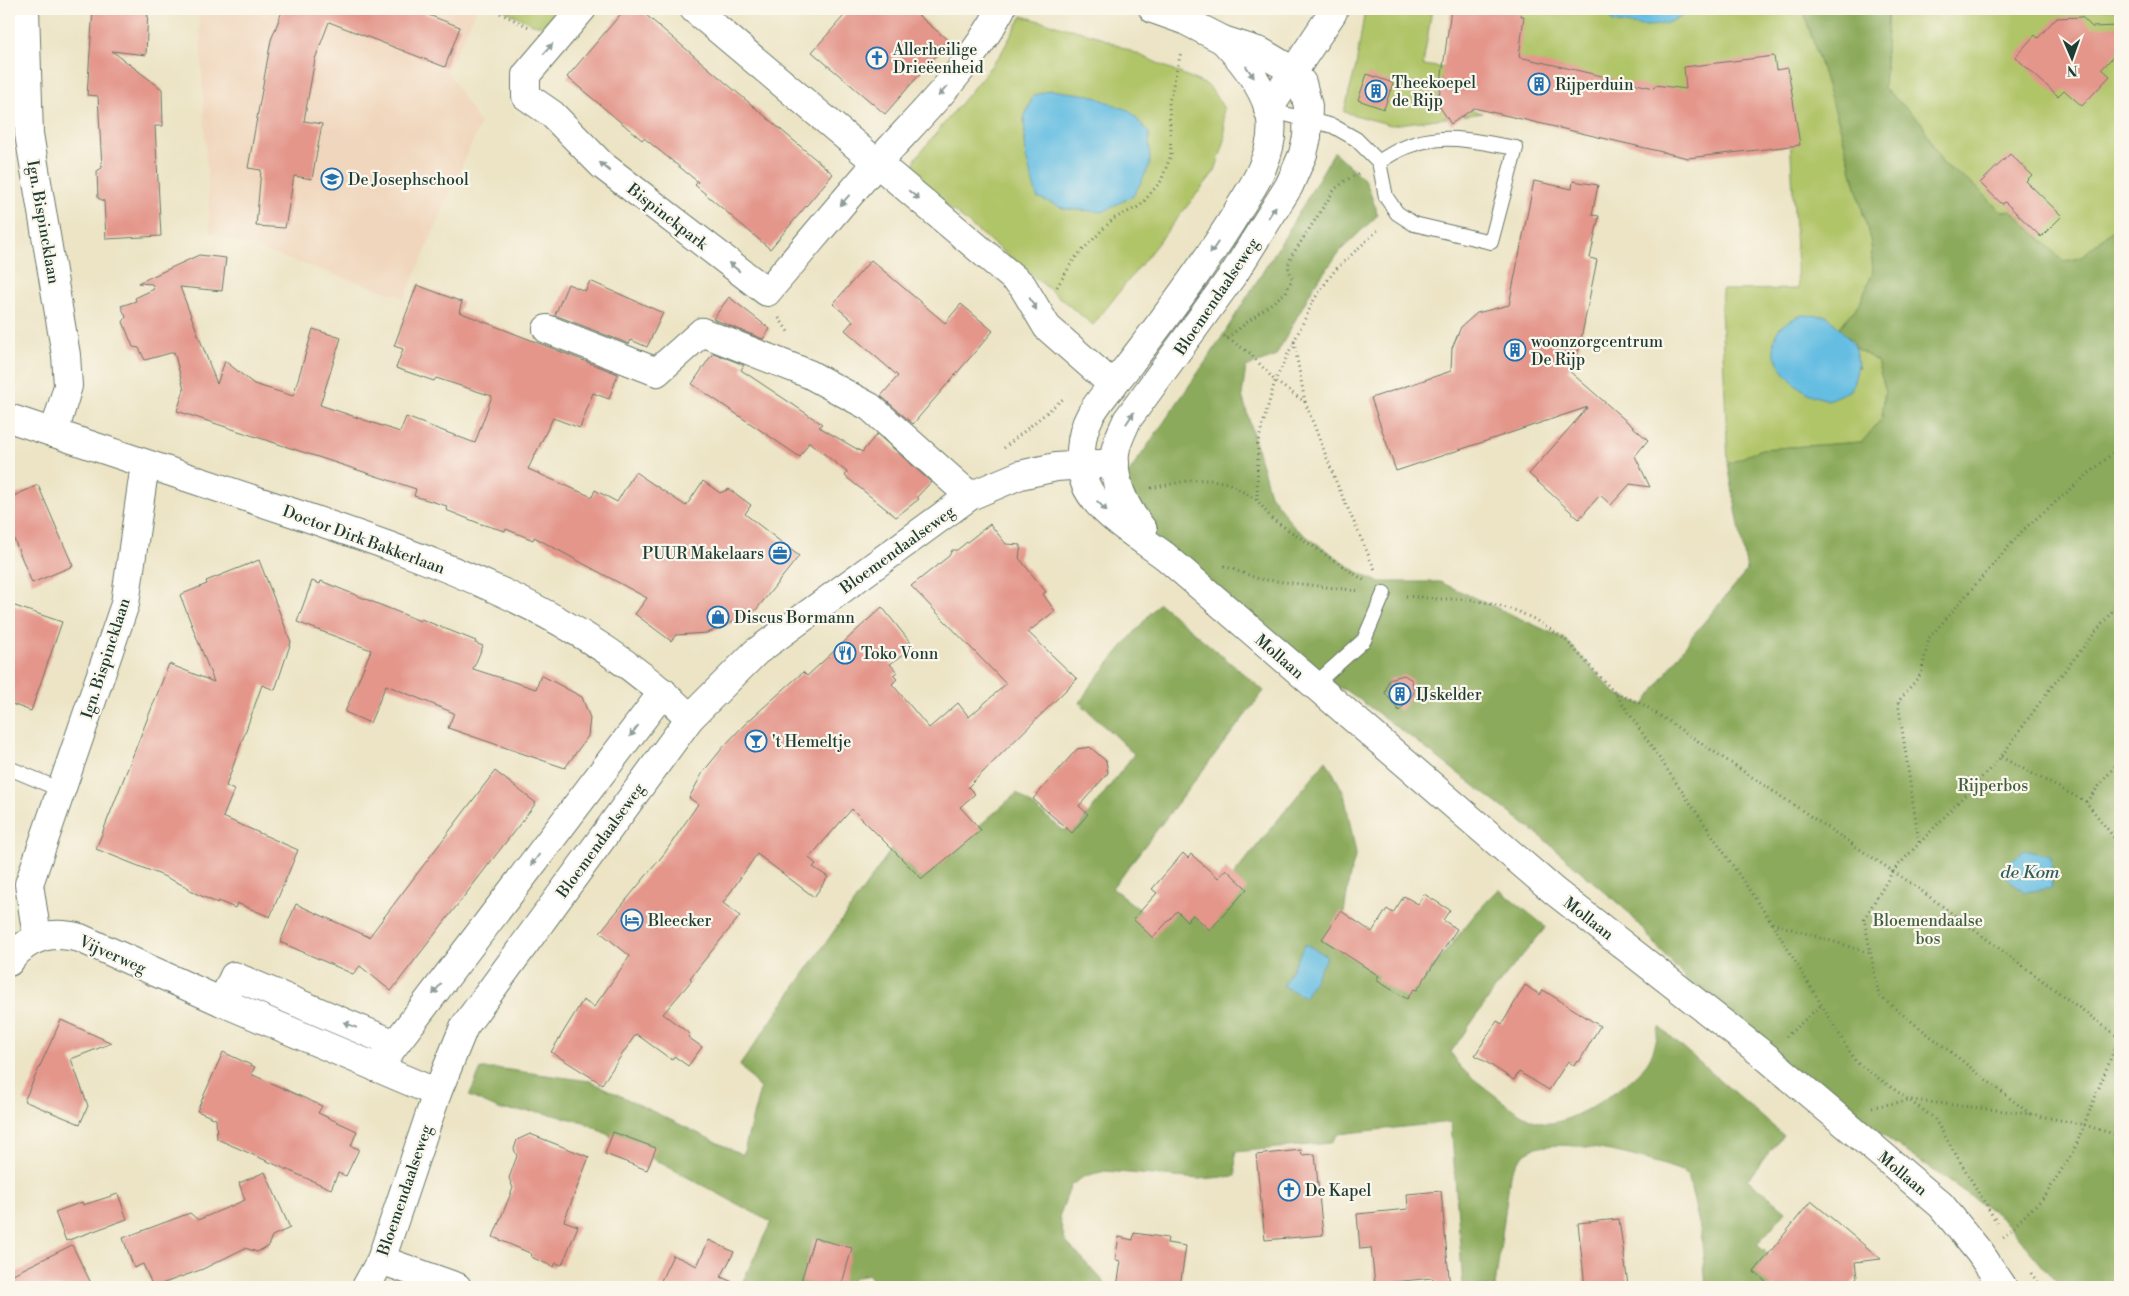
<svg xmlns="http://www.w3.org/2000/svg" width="2129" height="1296" viewBox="0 0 2129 1296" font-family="'Libre Bodoni',serif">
	<rect width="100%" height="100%" fill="#fbf7ec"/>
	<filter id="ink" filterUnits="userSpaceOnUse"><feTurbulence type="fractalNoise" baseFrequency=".02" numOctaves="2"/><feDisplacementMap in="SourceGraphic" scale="10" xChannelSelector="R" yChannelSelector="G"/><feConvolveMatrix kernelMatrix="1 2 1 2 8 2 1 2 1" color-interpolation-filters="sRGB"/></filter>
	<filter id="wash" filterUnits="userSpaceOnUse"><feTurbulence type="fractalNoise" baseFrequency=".0096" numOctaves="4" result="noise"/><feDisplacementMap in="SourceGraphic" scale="20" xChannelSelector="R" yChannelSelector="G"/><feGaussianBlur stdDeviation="1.12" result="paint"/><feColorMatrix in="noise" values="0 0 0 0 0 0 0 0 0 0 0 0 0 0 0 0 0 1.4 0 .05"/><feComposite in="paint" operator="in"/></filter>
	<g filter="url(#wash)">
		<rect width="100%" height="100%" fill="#ece4c5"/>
		<polygon fill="#f0d6bc" points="199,9 477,9 447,71 480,124 405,298 210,233"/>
		<g fill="#b0c468" stroke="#68804e" fill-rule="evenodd">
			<polygon points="502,9 578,9 550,27 532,24"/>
			<polygon points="1365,9 1432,9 1423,65 1444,68 1437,103 1483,113 1391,125 1344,112 1356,66"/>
			<polygon points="1492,9 1803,9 1841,130 1871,243 1873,272 1860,303 1839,328 1827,316 1859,369 1854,347 1877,361 1885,388 1882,419 1862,442 1762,449 1728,464 1721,309 1722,290 1798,289 1788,96 1664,104 1483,63"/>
			<polygon points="1888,9 2120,9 2120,230 2111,231 2081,257 2064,262 2011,210 2002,212 1976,187 1942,163 1921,122 1884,88"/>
			<path d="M1022 16 1097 36 1209 86 1223 107 1225 140 1215 171 1093 325 914 179 913 166 916 158 1000 55ZM1033 96 1026 158 1024 118Z"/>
		</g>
		<g fill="#8caa5c" stroke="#567448">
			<polygon points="1803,9 1888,9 1884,88 1921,122 1942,163 1976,187 2002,212 2011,210 2064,262 2081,257 2111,231 2120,230 2120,1278 2093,1287 2060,1287 2002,1218 1714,1018 1682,975 1628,912 1540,836 1412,738 1349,692 1315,677 1149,539 1126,477 1213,351 1284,238 1334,152 1366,181 1378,215 1342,249 1315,284 1275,357 1246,367 1242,395 1270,494 1296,529 1356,571 1378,582 1440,582 1565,639 1615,693 1644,705 1693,635 1747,571 1728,464 1762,449 1862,442 1882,418 1885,388 1877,361 1854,347 1853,342 1839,328 1860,303 1873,272 1871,243 1841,130"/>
			<path d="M1159 603 1264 691 1112 888 1157 923 1179 895 1203 913 1326 760 1344 793 1356 853 1349 880 1341 934 1401 990H1415L1476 913 1499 889 1546 927 1498 985 1451 1052C1458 1069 1473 1078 1488 1090 1504 1102 1522 1119 1543 1123 1570 1127 1631 1084 1647 1063 1654 1052 1657 1039 1659 1027L1783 1135 1748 1179 1786 1211 1757 1245 1809 1287H1706L1701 1233 1689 1179 1684 1172C1648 1158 1573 1138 1536 1148 1522 1152 1515 1164 1510 1175L1495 1287H1463L1451 1122 1338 1134 1331 1143 1235 1152 1236 1176 1199 1179 1105 1171 1085 1176 1071 1185 1059 1217 1065 1241 1109 1287H879L868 1274 853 1279 849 1287H740L771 1222 584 1122 540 1112 501 1110 469 1096 481 1069H502L590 1081 743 1155 760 1089 740 1065 893 847 919 878 1017 793 1063 830 1077 829 1134 754 1080 703 1090 686Z"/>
		</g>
		<g fill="#65bde2" stroke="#427d8b">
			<path d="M1605 9H1688C1669 31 1639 27 1613 22Z"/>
			<polygon points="1050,90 1090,95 1130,111 1149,133 1150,165 1134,195 1103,212 1065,209 1037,197 1026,158 1024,118 1033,96"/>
			<path d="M1802 315 1827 316C1854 343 1866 351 1851 390L1828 400C1823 398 1815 397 1810 394 1789 383 1762 353 1779 329 1783 323 1795 318 1802 315Z"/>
			<polygon points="2023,850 2051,856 2052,888 2025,892 2000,872"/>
			<polygon points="1305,944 1327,956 1305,997 1283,986"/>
		</g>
		<g id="blocks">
			<g fill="#e4968b">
				<polygon points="93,9 148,9 146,55 112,51 162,89 163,126 155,126 161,236 106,239 104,201 98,198 97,171 102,168 98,96 87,95"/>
				<polygon points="283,9 413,9 460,27 445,67 329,22 315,59 304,121 322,124 312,179 294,176 285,228 256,226 261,170 248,168 271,40"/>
				<polygon points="625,9 639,9 833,174 770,249 695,185 698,182 644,138 642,140 567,77"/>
				<polygon points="850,9 911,9 949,41 885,114 812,52"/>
				<polygon points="1451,9 1522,9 1521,16 1524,16 1519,57 1654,88 1655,85 1686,89 1684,67 1774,56 1776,70 1788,68 1800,145 1688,158 1474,108 1451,124 1438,104"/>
				<polygon points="2082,17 2092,27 2119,26 2119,50 2102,69 2110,76 2082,106 2064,90 2058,96 2015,57 2035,35 2038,38 2056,18"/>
				<polygon points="1367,74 1393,83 1384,109 1358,100"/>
				<polygon points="2010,154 2032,175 2026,181 2062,216 2041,237 2005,202 2002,204 1980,183"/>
				<polygon points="1534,181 1572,189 1573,181 1598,185 1592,215 1599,216 1590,258 1597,260 1579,349 1568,370 1648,440 1635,456 1650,487 1630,484 1611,505 1600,495 1579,519 1529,474 1588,407 1396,471 1371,398 1451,371 1452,348 1461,327 1477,313 1509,305"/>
				<polygon points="199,255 226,258 222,291 180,287 217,384 225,361 254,384 293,396 313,329 341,338 320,405 400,432 406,417 475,443 492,396 436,378 434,381 396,368 403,349 394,346 417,285 462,302 459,312 618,374 609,399 593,393 580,428 553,418 528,469 592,497 595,490 617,502 635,472 686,506 703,481 720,493 729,489 751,505 745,514 799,556 756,610 725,626 707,633 676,635 671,641 635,614 647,598 534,537 533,540 506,529 505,531 481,524 446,510 447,506 414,496 416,489 177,411 184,390 174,352 145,360 139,348 133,347 123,322 126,317 121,306 136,301 135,298 154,289 152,284 138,283"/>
				<polygon points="871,260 945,323 961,304 993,331 913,424 881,396 898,376 845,330 853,321 833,304"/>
				<polygon points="590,281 663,313 647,347 631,340 629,344 555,315 568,284 585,291"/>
				<polygon points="729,297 770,329 763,339 713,319"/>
				<polygon points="713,353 744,365 741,370 822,424 819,427 862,452 877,434 931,482 917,497 919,499 896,517 845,476 847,472 809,442 800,457 692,384"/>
				<polygon points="38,485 73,566 32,583 9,527 9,498"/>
				<polygon points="990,524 1006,544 1021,545 1019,558 1046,592 1043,594 1055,611 1028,632 1077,679 968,787 975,794 960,807 981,830 922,879 852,809 809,858 816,864 813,867 828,877 814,897 757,854 723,903 740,916 690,978 692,980 663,1014 690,1034 688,1037 702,1047 688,1066 674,1056 672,1060 636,1034 602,1084 551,1052 583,1000 594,1007 630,956 600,932 664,854 698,804 689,798 703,772 725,745 745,724 803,672 807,676 882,607 914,647 890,664 897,672 893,675 897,679 892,684 929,728 958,703 969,717 1006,684 911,586 949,556 952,550 957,550"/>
				<polygon points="259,560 291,642 275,690 262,685 226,786 234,790 223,817 298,850 270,917 237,903 235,908 218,901 217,903 188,890 189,888 161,875 96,849 169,664 214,682 180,595 207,584 206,581"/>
				<polygon points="312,581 320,584 321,581 420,621 421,619 476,641 475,643 483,646 473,669 536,689 541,675 582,697 590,718 588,736 565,768 448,728 454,713 386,685 370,723 345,712 371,650 297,622"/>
				<polygon points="9,604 62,622 31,711 9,703"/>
				<polygon points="1404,675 1412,680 1414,693 1399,711 1385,693 1389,679"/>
				<polygon points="1090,747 1106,761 1108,773 1079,806 1088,814 1072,833 1033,799 1077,749"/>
				<polygon points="495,771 536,803 391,991 360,966 353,974 280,942 296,904 369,937"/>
				<polygon points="1183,853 1188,858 1191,854 1218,878 1226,869 1247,889 1210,930 1193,915 1187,921 1177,911 1153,938 1133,919 1157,893 1152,889"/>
				<polygon points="1424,894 1450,910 1443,920 1457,929 1417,990 1414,989 1407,999 1376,980 1379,976 1322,939 1341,911 1372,932 1387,909 1393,913 1404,896 1418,904"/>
				<polygon points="1525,985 1540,995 1543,990 1600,1026 1579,1062 1577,1061 1574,1066 1568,1061 1549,1090 1519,1072 1514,1080 1475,1055 1497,1021 1502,1024"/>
				<polygon points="61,1020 112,1043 71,1059 88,1106 80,1124 24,1101"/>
				<polygon points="223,1052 255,1067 251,1074 322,1106 318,1113 357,1131 351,1146 359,1149 346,1176 338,1173 331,1189 217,1139 216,1119 197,1111"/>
				<polygon points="613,1132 656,1148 647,1170 605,1154"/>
				<polygon points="530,1134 589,1157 564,1221 578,1226 562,1265 556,1263 554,1267 531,1257 532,1254 493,1237 513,1188 509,1178 517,1156 514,1149 517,1140"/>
				<polygon points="1301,1150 1302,1155 1315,1154 1323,1235 1265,1240 1256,1155"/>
				<polygon points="265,1172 290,1228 272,1236 268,1246 257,1252 245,1248 203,1269 153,1287 143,1264 134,1268 123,1238 190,1213 198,1220 245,1200 239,1183"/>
				<polygon points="1441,1191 1450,1287 1444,1287 1432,1278 1375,1284 1371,1248 1360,1249 1357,1214 1408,1209 1407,1194"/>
				<polygon points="118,1194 127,1219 66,1241 55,1212 82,1202 83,1205"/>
				<polygon points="1811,1201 1881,1259 1855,1262 1857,1277 1849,1287 1772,1287 1754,1272"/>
				<polygon points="1619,1219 1628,1285 1585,1287 1578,1223"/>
				<polygon points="1134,1233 1168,1238 1167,1243 1186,1246 1180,1287 1117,1287 1121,1261 1115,1260 1119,1237 1133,1240"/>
				<polygon points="814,1238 852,1248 841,1287 822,1287 801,1281"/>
				<polygon points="709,1240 734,1252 721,1277 744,1287 658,1287 673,1255 697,1266"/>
				<polygon points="72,1245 93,1287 9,1287 9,1276"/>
			</g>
		</g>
	</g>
	<g filter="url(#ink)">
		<use href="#blocks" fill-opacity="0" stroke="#677767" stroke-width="1"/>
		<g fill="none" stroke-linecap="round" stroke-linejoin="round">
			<g stroke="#677767" stroke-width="16">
				<g id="service">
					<path d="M1268 110 1333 126 1356 139 1379 162 1386 197 1397 213 1414 224 1491 242 1516 148C1462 139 1426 128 1379 162"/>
					<polyline points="1313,686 1364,640 1384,593"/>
					<polyline points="9,768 61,790"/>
				</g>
			</g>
			<g stroke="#677767" stroke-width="30">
				<g id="minor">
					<polyline points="25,9 29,134 66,355 68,386 54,433"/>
					<path d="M582 9 526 75V96L552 114 602 165 767 292C804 249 840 205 878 162 922 113 970 68 1001 9"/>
					<polyline points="694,9 1022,285 1047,327 1113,385"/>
					<polyline points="547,329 657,372 702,332 809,374 870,407 970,496"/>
					<path d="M9 418C103 450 197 480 291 512 433 560 581 610 690 718"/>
					<polyline points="37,937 29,884 125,604 145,464"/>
					<path d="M9 962C26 937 51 930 80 938L222 1002 437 1093"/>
					<polyline points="222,1002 234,976 395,1044"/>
					<polyline points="377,1068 663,692"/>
					<polyline points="381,1260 457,1287"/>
				</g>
			</g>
			<g stroke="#677767" stroke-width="30">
				<g id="tertiary">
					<path d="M1223 40C1243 61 1267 90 1271 120 1273 135 1268 154 1262 168 1256 184 1244 199 1236 214 1204 266 1168 314 1131 362 1118 380 1100 397 1090 416 1080 434 1078 463 1085 483 1095 511 1141 538 1165 556L1554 891 1765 1056 1941 1205 1980 1253 2003 1287"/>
					<polyline points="1268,110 1333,12 1333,9"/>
					<path d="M1143 530C1126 509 1112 482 1115 453 1116 442 1123 430 1127 420L1235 272 1289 186 1303 154 1307 137 1308 106 1302 83 1293 71 1261 52 1223 40 1184 20 1153 9"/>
					<polyline points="366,1287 381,1260 437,1093 464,1027 690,718 756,652 970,496 1020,475 1056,467 1115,463"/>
				</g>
			</g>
			<g stroke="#677767" stroke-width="3" stroke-dasharray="1 4" stroke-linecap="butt">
				<polyline points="491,9 529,27"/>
				<polyline points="1057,287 1075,258 1113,219 1140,206 1161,181 1171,155 1169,102 1181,52"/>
				<polyline points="779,318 789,333"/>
				<polyline points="1224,336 1250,353 1275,381 1305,402 1337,484 1376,572"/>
				<polyline points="1227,338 1286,292 1292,279 1288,266 1291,257 1335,189 1345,181 1359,173"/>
				<polyline points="1294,342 1305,402"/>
				<polyline points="1004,448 1064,398"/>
				<polyline points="1151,488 1191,480 1212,480 1228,483 1257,500 1272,519 1365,581"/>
				<polyline points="1257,500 1258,442 1275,381 1315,298 1335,270 1380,228"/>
				<polyline points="1224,566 1259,579 1360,591"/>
				<polyline points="1406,596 1437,599 1469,599 1493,604 1517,611 1534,619 1565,639 1615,693 1772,923 1856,1062 1934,1118 1997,1223"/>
				<polyline points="2114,609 2120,617"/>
				<polyline points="1616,693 1644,705 1915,886 2120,1038"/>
				<polyline points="2001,757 2086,802 2120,845"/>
				<polyline points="2086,802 2120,760"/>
				<polyline points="1919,842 1898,702 1921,674 1929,638 2024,529 2120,447"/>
				<polyline points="1772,923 1871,953"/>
				<polyline points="1786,1037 1821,1005"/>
				<polyline points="1872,1107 1912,1100 2030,1114 2085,1125 2120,1136"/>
				<polyline points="2030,1114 1879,996 1864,919 1893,871 2001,757 2046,694 2114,609 2120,605"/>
				<polyline points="2003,1237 2045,1196 2074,1150 2120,1035"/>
				<polyline points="2031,1273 2041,1287"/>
				<polyline points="2111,1287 2120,1284"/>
			</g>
			<use href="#service" stroke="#fff" stroke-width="14"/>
			<use href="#minor" stroke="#fff" stroke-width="28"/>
			<use href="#tertiary" stroke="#fff" stroke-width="28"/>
		</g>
		<defs><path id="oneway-solid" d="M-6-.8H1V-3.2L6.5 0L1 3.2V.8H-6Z" transform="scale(1.25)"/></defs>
		<g fill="#8f9e9a">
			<use href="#oneway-solid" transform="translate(548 49) rotate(-49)"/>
			<use href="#oneway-solid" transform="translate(1250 72) rotate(55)"/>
			<use href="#oneway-solid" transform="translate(943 91) rotate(132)"/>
			<use href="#oneway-solid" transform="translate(605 167) rotate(-140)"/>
			<use href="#oneway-solid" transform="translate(914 195) rotate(40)"/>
			<use href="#oneway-solid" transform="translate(845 200) rotate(131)"/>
			<use href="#oneway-solid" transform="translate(1272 212) rotate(-56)"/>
			<use href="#oneway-solid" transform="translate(1214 248) rotate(124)"/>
			<use href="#oneway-solid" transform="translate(734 267) rotate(-142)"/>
			<use href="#oneway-solid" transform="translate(1033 304) rotate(60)"/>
			<use href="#oneway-solid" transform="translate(1130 418) rotate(-57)"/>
			<use href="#oneway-solid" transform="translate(1102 506) rotate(45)"/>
			<use href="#oneway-solid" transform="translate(634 731) rotate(127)"/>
			<use href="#oneway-solid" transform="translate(535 860) rotate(127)"/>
			<use href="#oneway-solid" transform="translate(437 989) rotate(127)"/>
			<use href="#oneway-solid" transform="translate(350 1025) rotate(-157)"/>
		</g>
	</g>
	<defs>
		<g id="church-ring" transform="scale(1.125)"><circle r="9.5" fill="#fbf7ec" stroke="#1f6fb2" stroke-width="1.5"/><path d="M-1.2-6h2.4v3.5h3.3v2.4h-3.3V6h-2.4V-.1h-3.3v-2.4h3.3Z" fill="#1f6fb2"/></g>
		<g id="building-ring" transform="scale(1.125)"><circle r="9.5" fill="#fbf7ec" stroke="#1f6fb2" stroke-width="1.5"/><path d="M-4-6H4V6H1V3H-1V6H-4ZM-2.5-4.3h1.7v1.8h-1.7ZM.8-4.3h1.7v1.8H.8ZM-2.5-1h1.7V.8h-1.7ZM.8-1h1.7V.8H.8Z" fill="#1f6fb2"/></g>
		<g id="school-ring" transform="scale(1.125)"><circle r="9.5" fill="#fbf7ec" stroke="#1f6fb2" stroke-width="1.5"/><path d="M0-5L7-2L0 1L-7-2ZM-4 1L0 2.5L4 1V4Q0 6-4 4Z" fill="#1f6fb2"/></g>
		<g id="office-ring" transform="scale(1.125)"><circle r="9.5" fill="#fbf7ec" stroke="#1f6fb2" stroke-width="1.5"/><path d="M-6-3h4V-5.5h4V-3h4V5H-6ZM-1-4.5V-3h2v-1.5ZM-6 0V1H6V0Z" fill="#1f6fb2"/></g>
		<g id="shop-ring" transform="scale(1.125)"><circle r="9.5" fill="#fbf7ec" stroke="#1f6fb2" stroke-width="1.5"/><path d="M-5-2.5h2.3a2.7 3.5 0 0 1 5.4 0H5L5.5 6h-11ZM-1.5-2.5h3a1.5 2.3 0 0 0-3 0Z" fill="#1f6fb2"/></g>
		<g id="restaurant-ring" transform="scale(1.125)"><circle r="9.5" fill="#fbf7ec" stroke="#1f6fb2" stroke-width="1.5"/><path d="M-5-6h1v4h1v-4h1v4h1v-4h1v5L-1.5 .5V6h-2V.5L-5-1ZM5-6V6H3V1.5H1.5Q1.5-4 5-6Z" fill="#1f6fb2"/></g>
		<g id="bar-ring" transform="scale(1.125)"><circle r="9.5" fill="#fbf7ec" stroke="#1f6fb2" stroke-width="1.5"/><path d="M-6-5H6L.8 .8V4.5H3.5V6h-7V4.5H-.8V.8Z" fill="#1f6fb2"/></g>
		<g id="hotel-ring" transform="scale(1.125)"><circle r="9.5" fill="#fbf7ec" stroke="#1f6fb2" stroke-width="1.5"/><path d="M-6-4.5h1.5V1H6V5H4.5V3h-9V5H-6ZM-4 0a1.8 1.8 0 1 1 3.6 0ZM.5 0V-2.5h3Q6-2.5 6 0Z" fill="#1f6fb2"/></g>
	</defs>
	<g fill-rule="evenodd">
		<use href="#church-ring" x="877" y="58"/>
		<use href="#building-ring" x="1539" y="84"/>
		<use href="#building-ring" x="1376" y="91"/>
		<use href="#school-ring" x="332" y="179"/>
		<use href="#building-ring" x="1515" y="350"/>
		<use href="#office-ring" x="780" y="553"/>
		<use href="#shop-ring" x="718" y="617"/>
		<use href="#restaurant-ring" x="845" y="653"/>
		<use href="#building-ring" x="1400" y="694"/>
		<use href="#bar-ring" x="756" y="741"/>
		<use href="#hotel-ring" x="632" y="920"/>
		<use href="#church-ring" x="1289" y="1190"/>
	</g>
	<g text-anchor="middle" stroke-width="4.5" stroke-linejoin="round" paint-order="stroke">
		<g font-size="16" fill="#1f3d34" stroke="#fbf7ec" text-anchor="start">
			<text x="893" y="55">Allerheilige<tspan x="893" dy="18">Drieëenheid</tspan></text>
			<text x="1392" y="88">Theekoepel<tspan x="1392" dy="18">de Rijp</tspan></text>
			<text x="1555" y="90">Rijperduin</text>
			<text x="348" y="185">De Josephschool</text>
			<text x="1531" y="347">woonzorgcentrum<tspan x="1531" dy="18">De Rijp</tspan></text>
			<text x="764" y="559" text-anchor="end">PUUR Makelaars</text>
			<text x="734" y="623">Discus Bormann</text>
			<text x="861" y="659">Toko Vonn</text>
			<text x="1416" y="700">IJskelder</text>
			<text x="772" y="747">'t Hemeltje</text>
			<text x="648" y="926">Bleecker</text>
			<text x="1305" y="1196">De Kapel</text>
		</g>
		<g font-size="16" fill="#1f3d34" stroke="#fbf7ec">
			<text transform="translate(668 216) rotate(38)" y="6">Bispinckpark</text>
			<text transform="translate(44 222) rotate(80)" y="6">Ign. Bispincklaan</text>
			<text transform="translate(1216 296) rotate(-56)" y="6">Bloemendaalseweg</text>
			<text transform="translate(364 539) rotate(20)" y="6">Doctor Dirk Bakkerlaan</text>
			<text transform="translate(897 549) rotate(-36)" y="6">Bloemendaalseweg</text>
			<text transform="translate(1280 656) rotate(41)" y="6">Mollaan</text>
			<text transform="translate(105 658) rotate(-72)" y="6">Ign. Bispincklaan</text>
			<text transform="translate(600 840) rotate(-54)" y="6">Bloemendaalseweg</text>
			<text transform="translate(1589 918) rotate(38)" y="6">Mollaan</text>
			<text transform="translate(113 954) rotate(24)" y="6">Vijverweg</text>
			<text transform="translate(1903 1173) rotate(40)" y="6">Mollaan</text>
			<text transform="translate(404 1190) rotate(-71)" y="6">Bloemendaalseweg</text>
		</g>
		<g font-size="16" fill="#435f41" stroke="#fbf7ec">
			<text x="1993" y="791">Rijperbos</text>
			<text x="1928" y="926">Bloemendaalse<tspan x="1928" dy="18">bos</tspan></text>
		</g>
		<g font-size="18" font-style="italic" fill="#305d60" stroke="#fbf7ec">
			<text x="2030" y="878">de Kom</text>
		</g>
	</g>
	<rect width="2129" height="1296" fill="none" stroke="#fbf7ec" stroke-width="30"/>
	<g transform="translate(2072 58) rotate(178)" stroke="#fbf7ec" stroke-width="4" paint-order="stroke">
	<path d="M0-4L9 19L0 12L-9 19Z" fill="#1f3d34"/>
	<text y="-8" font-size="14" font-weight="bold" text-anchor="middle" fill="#1f3d34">N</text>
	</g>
</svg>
